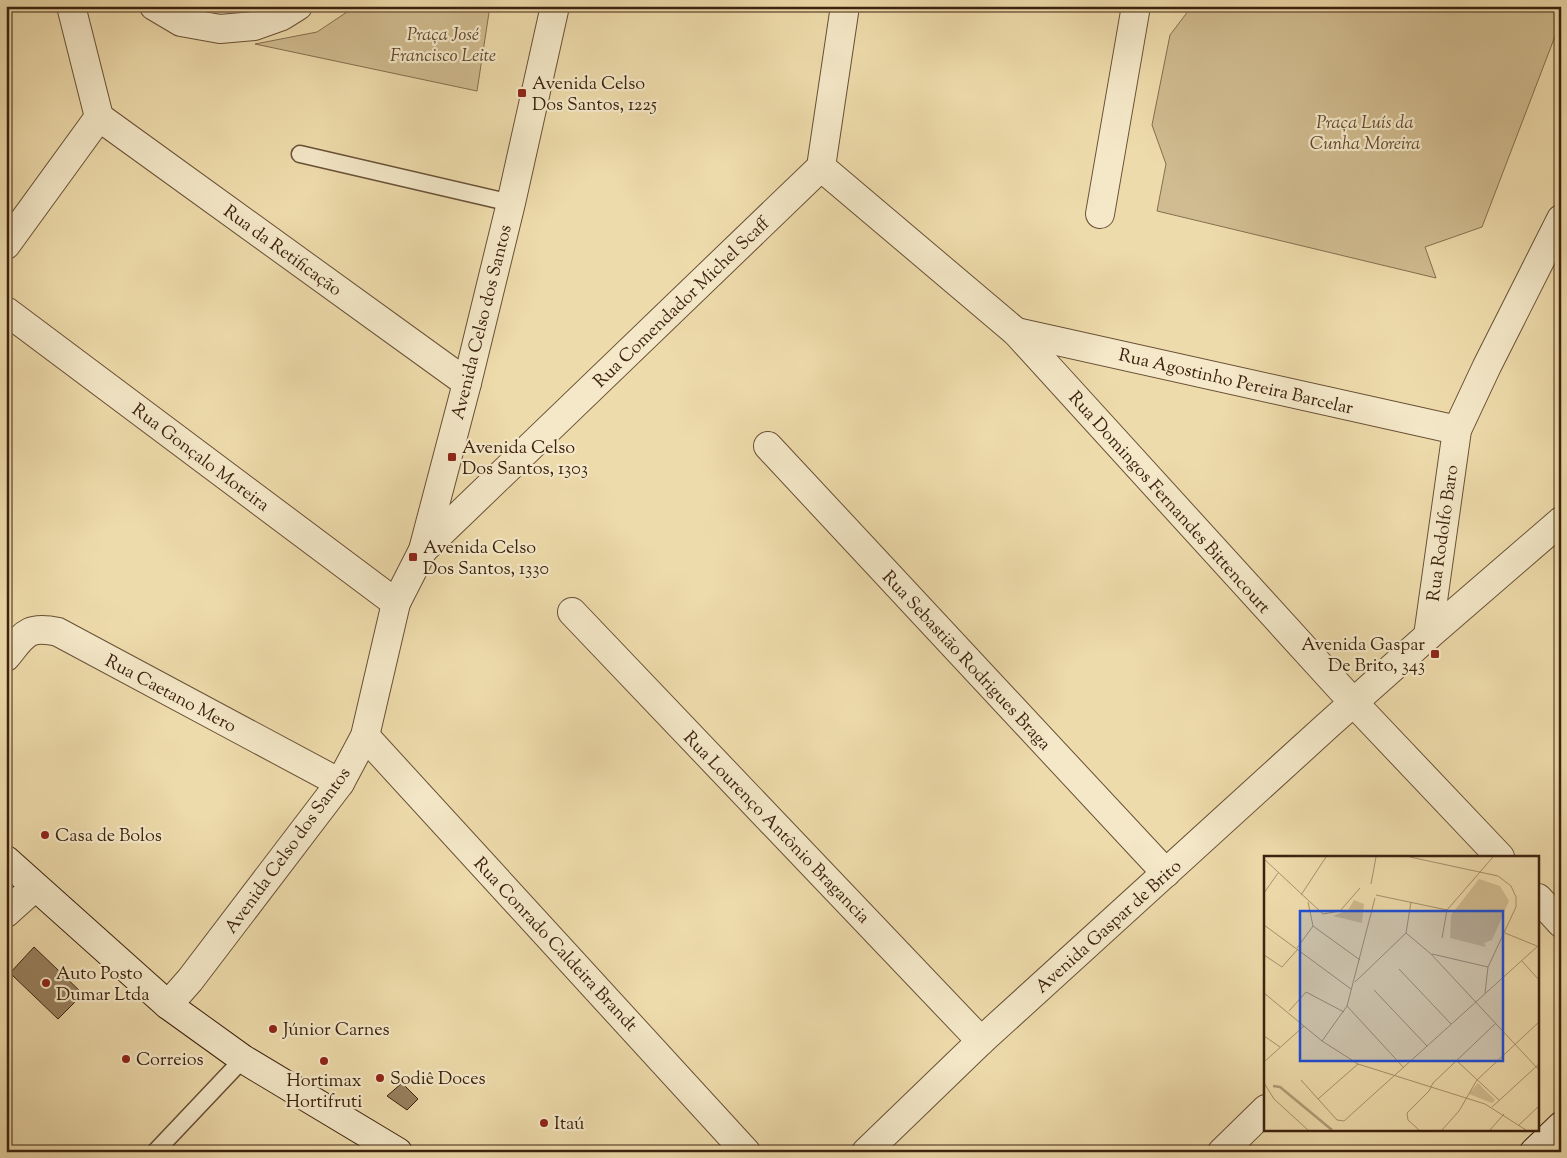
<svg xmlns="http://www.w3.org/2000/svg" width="1567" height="1158" viewBox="0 0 1567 1158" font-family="'Sorts Mill Goudy',serif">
	<rect width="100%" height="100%" fill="#eedbab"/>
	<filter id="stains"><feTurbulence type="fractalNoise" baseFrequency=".004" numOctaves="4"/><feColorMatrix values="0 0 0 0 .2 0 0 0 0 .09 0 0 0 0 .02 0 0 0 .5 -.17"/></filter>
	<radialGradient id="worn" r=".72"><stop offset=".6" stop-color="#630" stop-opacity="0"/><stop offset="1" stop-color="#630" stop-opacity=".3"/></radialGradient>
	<g fill="#d0bc90" stroke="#866f50">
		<polygon points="356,6 490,6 477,91 255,44 317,32"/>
		<polygon points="1192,6 1561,6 1561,32 1557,31 1482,227 1425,247 1436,278 1157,211 1166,164 1152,125 1170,35"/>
	</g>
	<g fill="#998260" stroke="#3c220f">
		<polygon points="34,947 83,994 58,1019 10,973"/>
		<polygon points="402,1083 418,1099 407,1110 387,1096"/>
	</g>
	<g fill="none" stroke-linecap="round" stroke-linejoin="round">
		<g stroke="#685036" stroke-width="19">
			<g id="lane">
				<polyline points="300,154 511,203"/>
				<polyline points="155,1152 243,1059"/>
			</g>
		</g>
		<g stroke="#685036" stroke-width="30">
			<g id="street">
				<polyline points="154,6 181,22 220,29 254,26 282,16 298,6"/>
				<polyline points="99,117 467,383"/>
				<polyline points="821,167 1016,332 1353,702 1500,857"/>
				<polyline points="1100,214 1136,6"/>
				<polyline points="6,245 99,117 71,6"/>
				<polyline points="6,311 396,603"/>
				<polyline points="1016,332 1457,430"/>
				<polyline points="768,446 1166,873"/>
				<polyline points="423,550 821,167 845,6"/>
				<polyline points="572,612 981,1041"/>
				<polyline points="1428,636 1457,430 1487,366 1561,219"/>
				<path d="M6 657C24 635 27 625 58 632L340 783"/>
				<polyline points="365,736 746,1152"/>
				<polyline points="1538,898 1561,923"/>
				<polyline points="6,913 35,887"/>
				<polyline points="168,1005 190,980 340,783 365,736 396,603 423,550 467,383 511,203 555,6"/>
				<polyline points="866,1152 981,1041 1327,726 1428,636 1561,521"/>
				<polyline points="1222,1152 1266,1109"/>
			</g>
		</g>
		<g stroke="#3c220f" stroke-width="30">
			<g id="secondary">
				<polyline points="6,860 168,1005 243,1059 398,1152"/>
				<polyline points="1534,1152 1561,1126"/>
			</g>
		</g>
		<use href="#lane" stroke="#f4e8c8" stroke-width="16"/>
		<use href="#street" stroke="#f4e8c8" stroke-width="28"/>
		<use href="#secondary" stroke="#f4e8c8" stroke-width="28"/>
	</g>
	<g fill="#8f2418" stroke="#f4e8c8" stroke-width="2">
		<rect x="517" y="88" width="10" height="10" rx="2.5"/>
		<rect x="447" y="452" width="10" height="10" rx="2.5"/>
		<rect x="408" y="552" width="10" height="10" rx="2.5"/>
		<rect x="1430" y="649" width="10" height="10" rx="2.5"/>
		<circle cx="45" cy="835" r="5"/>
		<circle cx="46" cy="983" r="5"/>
		<circle cx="273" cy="1029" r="5"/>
		<circle cx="126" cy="1059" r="5"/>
		<circle cx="324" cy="1061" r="5"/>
		<circle cx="380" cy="1078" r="5"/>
		<circle cx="544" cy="1123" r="5"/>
	</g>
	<g text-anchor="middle" stroke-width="4.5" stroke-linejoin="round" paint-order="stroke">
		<g font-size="18" font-style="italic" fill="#61482f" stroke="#f4e8c8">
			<text x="443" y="40">Praça José<tspan x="443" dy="21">Francisco Leite</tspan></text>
			<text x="1365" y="128">Praça Luís da<tspan x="1365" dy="21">Cunha Moreira</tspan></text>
		</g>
		<g font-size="18" fill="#3c220f" stroke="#f4e8c8" text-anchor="start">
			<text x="532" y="89">Avenida Celso<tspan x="532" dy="21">Dos Santos, 1225</tspan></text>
			<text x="462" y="453">Avenida Celso<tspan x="462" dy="21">Dos Santos, 1303</tspan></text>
			<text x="423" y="553">Avenida Celso<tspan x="423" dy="21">Dos Santos, 1330</tspan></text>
			<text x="1425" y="650" text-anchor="end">Avenida Gaspar<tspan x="1425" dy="21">De Brito, 343</tspan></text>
			<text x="55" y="841">Casa de Bolos</text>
			<text x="56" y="979">Auto Posto<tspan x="56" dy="21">Dumar Ltda</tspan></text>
			<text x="283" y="1035">Júnior Carnes</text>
			<text x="136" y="1065">Correios</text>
			<text x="390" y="1084">Sodiê Doces</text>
			<text x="324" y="1086" text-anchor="middle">Hortimax<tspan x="324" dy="21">Hortifruti</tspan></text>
			<text x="554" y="1129">Itaú</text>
		</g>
		<g font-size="18" fill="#3c220f" stroke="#f4e8c8">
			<text transform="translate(283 250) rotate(36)" y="6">Rua da Retificação</text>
			<text transform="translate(681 302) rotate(-44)" y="6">Rua Comendador Michel Scaff</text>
			<text transform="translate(481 322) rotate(-76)" y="6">Avenida Celso dos Santos</text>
			<text transform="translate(1236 381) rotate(13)" y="6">Rua Agostinho Pereira Barcelar</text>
			<text transform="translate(201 457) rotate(37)" y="6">Rua Gonçalo Moreira</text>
			<text transform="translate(1170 502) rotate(48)" y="6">Rua Domingos Fernandes Bittencourt</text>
			<text transform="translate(1442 533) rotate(-82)" y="6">Rua Rodolfo Baro</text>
			<text transform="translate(967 660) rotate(47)" y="6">Rua Sebastião Rodrigues Braga</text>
			<text transform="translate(171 693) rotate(28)" y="6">Rua Caetano Mero</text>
			<text transform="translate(777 827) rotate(46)" y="6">Rua Lourenço Antônio Bragancia</text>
			<text transform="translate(287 850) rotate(-54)" y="6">Avenida Celso dos Santos</text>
			<text transform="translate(1108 926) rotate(-42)" y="6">Avenida Gaspar de Brito</text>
			<text transform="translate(556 944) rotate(47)" y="6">Rua Conrado Caldeira Brandt</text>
		</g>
	</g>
	<g transform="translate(1264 856)">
		<rect width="275" height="275" fill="#eedbab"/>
		<path d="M215 23 236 30 245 45 228 84 220 87 222 91 186 82 187 59ZM90 44 100 48 98 67 69 60 84 54ZM214 227 231 244 228 247 205 238Z" fill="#d0bc90"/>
		<path fill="none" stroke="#b19c76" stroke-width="2.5" d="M9 230 16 231 68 274"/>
		<path fill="none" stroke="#a7916d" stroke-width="1" d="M146 1 234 20 247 30 252 41V51L224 111 221 137M0 3 59 58 76 55 96 32M107 28 112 1M0 37 14 17M37 39 62 1M112 39 183 54M0 69 87 133M49 70 96 104M142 77 167 98 275 214M241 77 273 90M178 82 183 54 229 1M33 92 49 70 44 46M168 98 224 111M0 99 18 111 34 93M258 105 275 124M135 113 187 168M91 126 142 77 147 46M110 134 163 190M0 137 58 185 94 208 221 248 262 274M83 150 140 212M25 155 42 136 80 156M0 180 16 191M58 185 83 150 111 42M193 205 235 244M0 206 40 170M37 224 73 264 80 265 275 89M0 227 10 243 44 274M54 243 94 208M228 251 275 208M255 269 275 250M155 274 144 264 143 257 165 235 169 227 232 167M178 274 195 255 213 224 275 166M226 274 240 258"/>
		<path fill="#1d4ed8" fill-opacity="0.15" stroke="#1d4ed8" stroke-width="2.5" d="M36 55H239V205H36Z"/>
		<rect width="275" height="275" fill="none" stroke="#3c220f" stroke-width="2.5"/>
	</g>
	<rect width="1567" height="1158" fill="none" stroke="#eedbab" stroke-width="25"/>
	<rect x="8" y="8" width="1552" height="1143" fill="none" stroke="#3c220f" stroke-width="2.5"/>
	<rect x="12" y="12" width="1542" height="1133" fill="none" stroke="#3c220f"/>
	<rect width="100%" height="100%" filter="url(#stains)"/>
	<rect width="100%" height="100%" fill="url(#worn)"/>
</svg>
